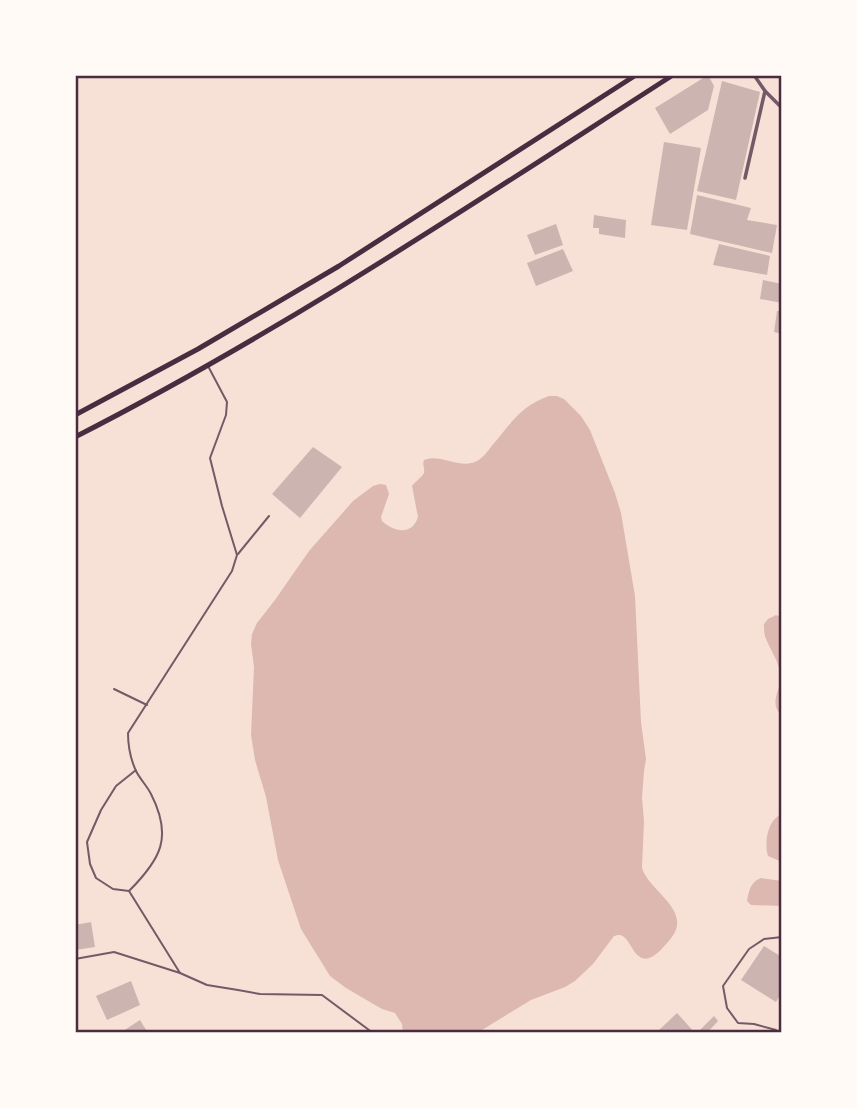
<svg xmlns="http://www.w3.org/2000/svg" width="857" height="1108" viewBox="0 0 857 1108" font-family="'Asap Condensed',sans-serif">
	<rect width="100%" height="100%" fill="#f7e1d7"/>
	<g fill="#dcb8b0">
		<path d="M549 396H557L564 399 581 416 590 430 615 493 621 513 635 596 641 722 646 759 644 771 642 798 644 821 642 868C649 891 692 910 672 937 662 949 647 970 634 951 631 947 628 940 624 937 620 934 618 935 614 936L593 964 575 981 565 987 531 1000 477 1033H403L402 1024 395 1013 382 1009 346 988 330 976 301 929 278 860 266 797 255 760 251 735 254 667 251 644 252 634 257 623 275 600 309 551 353 501 373 486 380 484 386 485 389 494 381 517 382 521C394 532 412 536 418 517L412 486C415 482 422 477 424 473 425 468 422 465 424 460 440 453 460 470 477 461 485 457 490 447 496 441 513 420 523 405 549 396Z"/>
		<path d="M776 615 782 617V716C767 701 783 690 780 673 779 662 771 651 767 641 764 635 764 630 764 624L768 619Z"/>
		<path d="M782 814V862L768 856C764 843 767 820 782 814Z"/>
		<path d="M761 878 782 881V906L751 905 747 901C749 891 750 882 761 878Z"/>
	</g>
	<g fill="#ccb4b1">
		<polygon points="708,75 714,86 708,110 670,134 655,108"/>
		<polygon points="722,81 760,92 736,200 697,191"/>
		<polygon points="664,142 701,148 687,230 651,225"/>
		<polygon points="697,195 751,208 747,220 777,225 772,253 690,234"/>
		<polygon points="594,215 626,220 625,238 599,234 599,228 593,228"/>
		<polygon points="556,224 563,245 535,255 527,235"/>
		<polygon points="719,244 770,256 767,275 713,265"/>
		<polygon points="563,249 573,271 536,286 527,263"/>
		<polygon points="763,280 782,284 782,303 760,299"/>
		<polygon points="777,311 782,311 782,334 774,332"/>
		<polygon points="313,447 342,467 300,518 272,494"/>
		<polygon points="91,922 95,947 75,950 75,925"/>
		<polygon points="764,946 782,957 782,992 776,1002 741,980"/>
		<polygon points="131,981 140,1005 107,1020 96,996"/>
		<polygon points="677,1013 695,1033 656,1033"/>
		<polygon points="714,1016 718,1021 707,1033 697,1033"/>
		<polygon points="140,1020 148,1033 120,1033"/>
	</g>
	<g fill="none" stroke-linecap="round" stroke-linejoin="round">
		<g stroke="#755966" stroke-width="2">
			<polyline points="238,554 269,516"/>
			<polyline points="114,689 147,705"/>
			<path d="M136 770 116 786 101 810 87 842 90 864 96 878 113 889 129 891C161 859 173 837 151 794 147 786 140 779 136 771 131 760 128 746 128 733L232 571 237 555 222 506 210 458 226 415 227 402 208 366"/>
			<polyline points="75,959 114,952 180,973 129,891"/>
			<polyline points="180,973 207,985 238,990 260,994 322,995 373,1033"/>
			<polyline points="778,1033 776,1030 754,1024 738,1023 727,1008 723,986 749,949 764,939 782,937"/>
		</g>
		<g stroke="#755966" stroke-width="3.5">
			<polyline points="754,75 765,91 782,108"/>
			<polyline points="745,178 765,91"/>
		</g>
		<g stroke="#4a2c40" stroke-width="5">
			<polyline points="75,415 198,349 339,266 636,75"/>
			<path d="M75 437C283 331 477 201 673 75"/>
		</g>
	</g>
	<rect width="857" height="1108" fill="none" stroke="#fffaf5" stroke-width="154"/>
	<rect x="77" y="77" width="703" height="954" fill="none" stroke="#4a2c40" stroke-width="2.5"/>
</svg>
